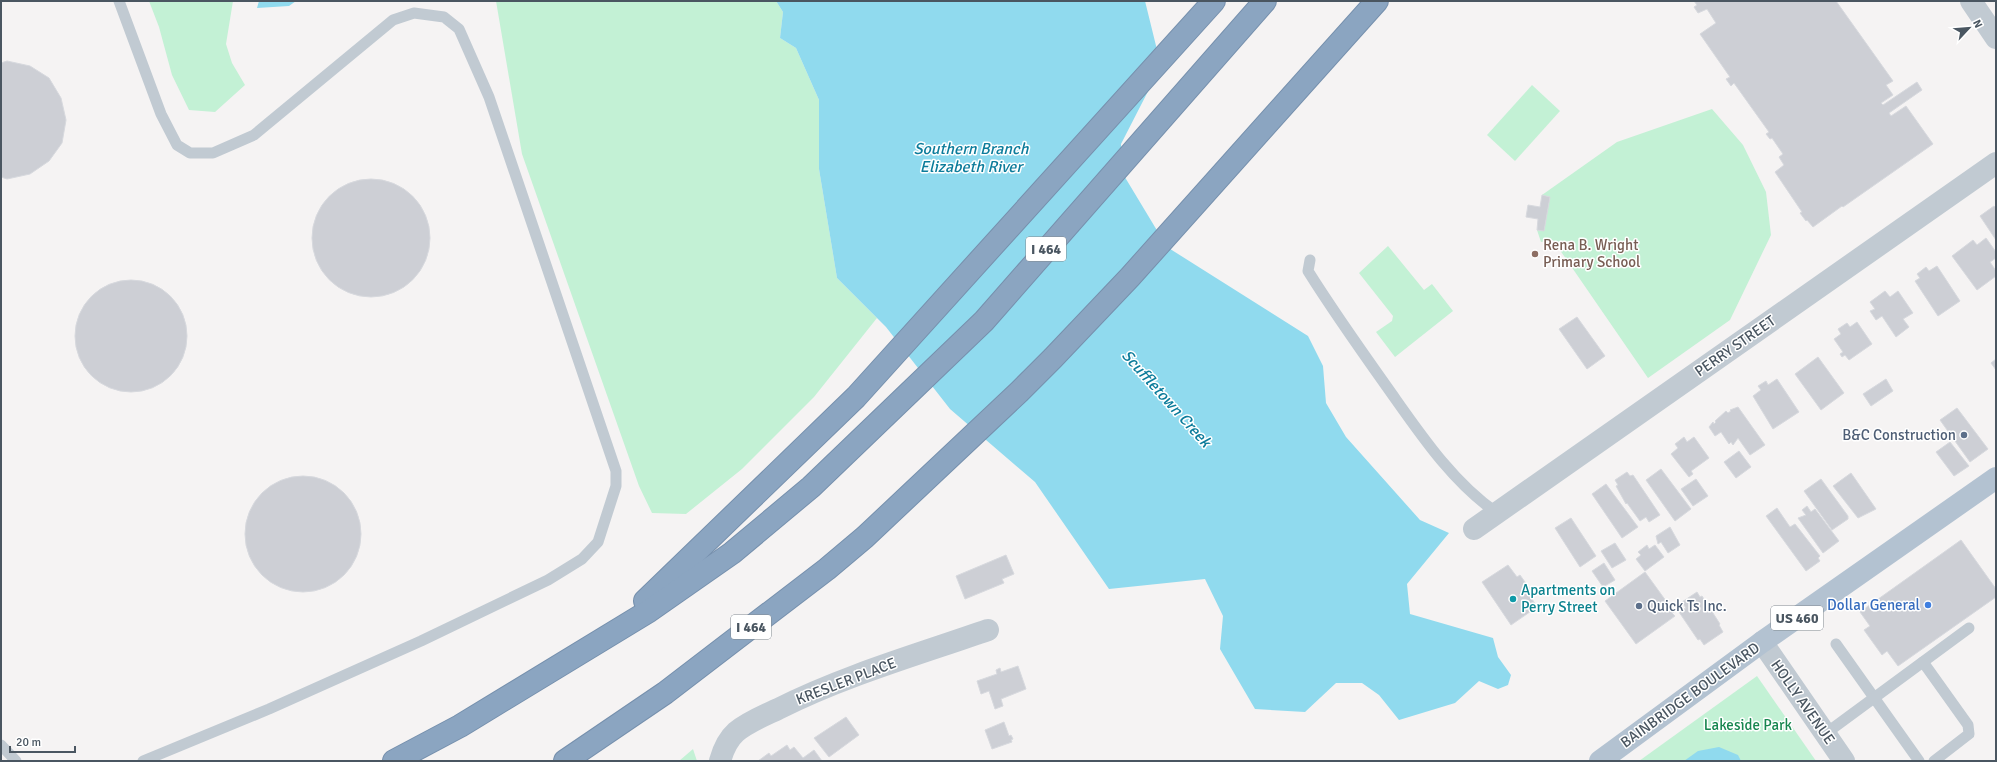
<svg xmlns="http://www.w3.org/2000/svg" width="1997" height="762" viewBox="0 0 1997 762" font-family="Signika,sans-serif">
	<rect width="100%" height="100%" fill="#f5f3f3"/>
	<g fill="#c3f1d5">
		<polygon points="149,1 233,1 226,44 232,63 245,85 215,112 189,110 172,75 159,27"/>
		<polygon points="496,1 776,1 783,12 780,38 796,48 819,100 819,169 837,278 877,318 814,397 742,469 686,514 652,513 639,486 522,154"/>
		<polygon points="1532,85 1560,111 1515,161 1487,135"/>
		<polygon points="1712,109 1743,145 1766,192 1771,235 1730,320 1648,378 1553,240 1541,242 1537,230 1544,231 1550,197 1542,195 1617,142"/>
		<polygon points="1388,246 1424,290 1432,284 1453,311 1395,357 1376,332 1392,321 1393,316 1359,273"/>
		<polygon points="1757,676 1816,761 1639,761"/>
		<polygon points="693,749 697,761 679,761"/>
	</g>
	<g fill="#90daee">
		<polygon points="259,1 296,1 289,6 257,8"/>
		<polygon points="776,1 1145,1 1161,66 1121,144 1123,174 1167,247 1308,336 1323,366 1326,403 1346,437 1420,520 1449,533 1407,584 1410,614 1493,638 1498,657 1511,675 1508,685 1498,689 1479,681 1455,703 1399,720 1379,695 1362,683 1336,683 1305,712 1255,709 1220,649 1223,616 1205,579 1109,589 1035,482 950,409 886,327 837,278 819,169 819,100 796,48 780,38 783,12"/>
		<polygon points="1719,747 1738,755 1741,761 1684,761 1698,751"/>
	</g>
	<g fill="#cdcfd5" stroke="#d7d9de">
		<polygon points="1694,1 1836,1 1893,81 1886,85 1893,95 1881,103 1883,105 1917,82 1922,90 1889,113 1891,116 1906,106 1933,144 1843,207 1842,206 1813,227 1807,220 1806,221 1800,213 1802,212 1775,172 1784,165 1779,157 1783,154 1772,138 1770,139 1766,134 1769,132 1734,83 1731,86 1726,79 1730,77 1700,34 1716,23 1707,9 1698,13 1694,7 1697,5"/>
		<polygon points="7,61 30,66 49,78 61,98 66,120 62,143 49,161 30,174 7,179 1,177 1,63"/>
		<circle cx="371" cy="238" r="59"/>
		<polygon points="1542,195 1550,197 1544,231 1537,230 1538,219 1526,217 1528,205 1540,207"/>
		<polygon points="1994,206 1996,208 1996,240 1980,216"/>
		<polygon points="1986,238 1996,252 1996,258 1990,262 1996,271 1996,276 1977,290 1952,256 1973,240 1977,245"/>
		<polygon points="1937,266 1960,301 1938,316 1915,281 1920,278 1917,274 1926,267 1929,271"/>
		<circle cx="131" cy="336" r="56"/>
		<polygon points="1885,291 1890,297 1898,291 1913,313 1903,319 1909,327 1896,337 1882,316 1876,320 1870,311 1875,309 1870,302"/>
		<polygon points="1577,317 1605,356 1587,369 1559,329"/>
		<polygon points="1857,322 1872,344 1849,360 1845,355 1842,357 1840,354 1843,352 1834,339 1841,334 1838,329 1847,323 1850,327"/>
		<polygon points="1818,357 1844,393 1821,410 1795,374"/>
		<polygon points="1996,359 1996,370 1991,363"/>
		<polygon points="1777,379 1799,412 1773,429 1753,396 1761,390 1758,386 1766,381 1768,385"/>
		<polygon points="1886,379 1893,391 1871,406 1863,394"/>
		<polygon points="1738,407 1765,445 1750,455 1738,438 1733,445 1731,442 1729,444 1721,432 1715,436 1709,427 1713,422 1714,424 1716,422 1715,421 1726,411 1728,413 1731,411 1730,410"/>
		<polygon points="1957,408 1988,449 1970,462 1940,420"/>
		<polygon points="1684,437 1687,442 1694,437 1709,458 1691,471 1693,474 1689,477 1671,454 1678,448 1675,444"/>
		<polygon points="1950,442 1969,466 1954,476 1936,452"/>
		<polygon points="1739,451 1751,467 1736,478 1724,462"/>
		<polygon points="1661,469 1691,509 1675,521 1646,480"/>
		<polygon points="1627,472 1630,476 1633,475 1660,515 1649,522 1646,517 1640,521 1627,503 1626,504 1616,486 1618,485 1615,480"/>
		<polygon points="1851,473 1876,509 1858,518 1833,486"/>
		<circle cx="303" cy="534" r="58"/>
		<polygon points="1696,479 1708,496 1693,506 1681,489"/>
		<polygon points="1821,479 1848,516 1848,519 1832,530 1804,491"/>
		<polygon points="1606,484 1638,527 1622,538 1592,494"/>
		<polygon points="1807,506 1811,512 1815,509 1839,541 1823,553 1798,518 1806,515 1802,510"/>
		<polygon points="1777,508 1790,527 1795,524 1820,556 1818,558 1820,561 1806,571 1766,516"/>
		<polygon points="1571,518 1596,556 1580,567 1555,528"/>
		<polygon points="1670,527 1680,545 1668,553 1661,542 1658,544 1656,536"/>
		<polygon points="1961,540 1996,589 1996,597 1898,666 1887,651 1882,655 1864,630 1870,626 1860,612"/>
		<polygon points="1615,543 1626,560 1612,568 1601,551"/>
		<polygon points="1647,545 1649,549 1655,545 1664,557 1645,571 1636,559 1641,555 1638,552"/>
		<polygon points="1006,555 1014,574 1002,579 1004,583 965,599 956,576"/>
		<polygon points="1604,563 1615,580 1603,587 1592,571"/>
		<polygon points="1508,565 1517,577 1520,575 1530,589 1527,591 1537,607 1511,625 1482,582"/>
		<polygon points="1645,572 1674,612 1672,613 1675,616 1636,644 1605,601"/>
		<polygon points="1697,592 1700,597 1702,596 1720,624 1719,625 1723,632 1704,645 1700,639 1698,640 1679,612 1686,608 1682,602"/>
		<polygon points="1018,666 1026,689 1001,699 1003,706 995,709 989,691 981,694 977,681 997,674 996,670 1000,668 1001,672"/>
		<polygon points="846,717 859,735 829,757 814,738"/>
		<polygon points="1004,722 1009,736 1011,735 1013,739 1011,740 1012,742 992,749 985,730"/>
		<polygon points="787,745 790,750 794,747 803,758 814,750 822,761 758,761 769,753 771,756"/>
	</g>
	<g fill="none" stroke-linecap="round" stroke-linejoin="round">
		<g stroke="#7690ad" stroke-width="24">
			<g id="motorway">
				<polyline points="645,601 856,397 1214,1"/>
				<polyline points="394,761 460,726 649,611 732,553 811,487 984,321 1265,1"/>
				<polyline points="565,761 665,693 827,569 865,537 1019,392 1053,358 1130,277 1377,1"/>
			</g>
		</g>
		<g stroke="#c1cad2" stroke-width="11">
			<polyline points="119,1 161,114 177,145 190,153 213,153 254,135 393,20 414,13 444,17 459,29 489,97 616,471 616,486 598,542 582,559 548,580 421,641 269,709 143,761"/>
			<path d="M1310 260 1308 271C1333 311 1360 349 1387 387 1419 432 1451 481 1497 513"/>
			<polyline points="1836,644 1919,761"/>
			<polyline points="1923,662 1968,725 1969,734 1934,761"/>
			<polyline points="1825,734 1969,628"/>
			<polyline points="1,745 16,761"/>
		</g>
		<g stroke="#c1cad2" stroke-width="22">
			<polyline points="1971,1 1996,38"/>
			<polyline points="1474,529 1996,163"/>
			<polyline points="1762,642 1844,761"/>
			<path d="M720 761C723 750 727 740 736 732 748 722 763 716 778 709 843 676 919 654 988 630"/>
		</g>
		<polyline stroke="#b3c2d1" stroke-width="22" points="1600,761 1762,642 1996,478"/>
		<use href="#motorway" stroke="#8ba5c1" stroke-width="22"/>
	</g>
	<circle fill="#8d6e63" stroke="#fff" stroke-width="1.5" cx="1535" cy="254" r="4"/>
	<g fill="#5c6f8a" stroke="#fff" stroke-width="1.5">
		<circle cx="1964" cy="435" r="4"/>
		<circle cx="1639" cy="606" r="4"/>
	</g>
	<circle fill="#0f9aa8" stroke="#fff" stroke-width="1.5" cx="1513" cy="599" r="4"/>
	<circle fill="#3f7fe0" stroke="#fff" stroke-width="1.5" cx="1928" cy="605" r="4"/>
	<g text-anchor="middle" stroke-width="3" stroke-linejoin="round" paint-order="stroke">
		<g fill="#fff" stroke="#808990" stroke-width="1">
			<rect x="1026" y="237" width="40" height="24" rx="3"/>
			<rect x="1771" y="606" width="52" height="24" rx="3"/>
			<rect x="731" y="615" width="40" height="24" rx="3"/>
		</g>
		<g font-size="14" font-weight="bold" fill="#4a5661">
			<text x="1046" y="254">I 464</text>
			<text x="1797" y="623">US 460</text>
			<text x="751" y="632">I 464</text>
		</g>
		<g font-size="15" fill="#785e54" stroke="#fff" text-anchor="start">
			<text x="1543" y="250">Rena B. Wright<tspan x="1543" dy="17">Primary School</tspan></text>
		</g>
		<g font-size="15" fill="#4a5661" stroke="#fff">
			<text transform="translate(1735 346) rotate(-35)" y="5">PERRY STREET</text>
			<text transform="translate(846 681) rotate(-21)" y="5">KRESLER PLACE</text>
			<text transform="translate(1690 695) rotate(-36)" y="5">BAINBRIDGE BOULEVARD</text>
			<text transform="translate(1803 702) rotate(55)" y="5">HOLLY AVENUE</text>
		</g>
		<g font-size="15" fill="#4e5e75" stroke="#fff" text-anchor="end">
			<text x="1956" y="440">B&amp;C Construction</text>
			<text x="1647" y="611" text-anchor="start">Quick Ts Inc.</text>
		</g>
		<g font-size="15" fill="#0d838f" stroke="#fff" text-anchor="start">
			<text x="1521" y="595">Apartments on<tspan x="1521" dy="17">Perry Street</tspan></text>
		</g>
		<g font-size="15" fill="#366cbe" stroke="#fff" text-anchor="end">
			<text x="1920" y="610">Dollar General</text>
		</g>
		<g font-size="15" fill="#17864f" stroke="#fff">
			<text x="1748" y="730">Lakeside Park</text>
		</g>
		<g font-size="16" font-style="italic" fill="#0c7c9b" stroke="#fff">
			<text x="971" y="154">Southern Branch<tspan x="971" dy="18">Elizabeth River</tspan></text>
			<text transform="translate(1167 398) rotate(48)" y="6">Scuffletown Creek</text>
		</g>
	</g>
	<rect width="1997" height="762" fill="none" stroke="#4a5661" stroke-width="4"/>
	<g transform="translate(1969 28) rotate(64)" stroke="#ffffff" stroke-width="3" paint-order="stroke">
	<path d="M0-3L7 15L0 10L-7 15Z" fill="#4a5661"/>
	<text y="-6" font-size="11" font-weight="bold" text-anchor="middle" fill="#4a5661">N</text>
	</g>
	<path d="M10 746v6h65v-6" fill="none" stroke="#4a5661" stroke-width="2"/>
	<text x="16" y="746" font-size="12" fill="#4a5661" stroke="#ffffff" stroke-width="3" paint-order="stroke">20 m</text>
</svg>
